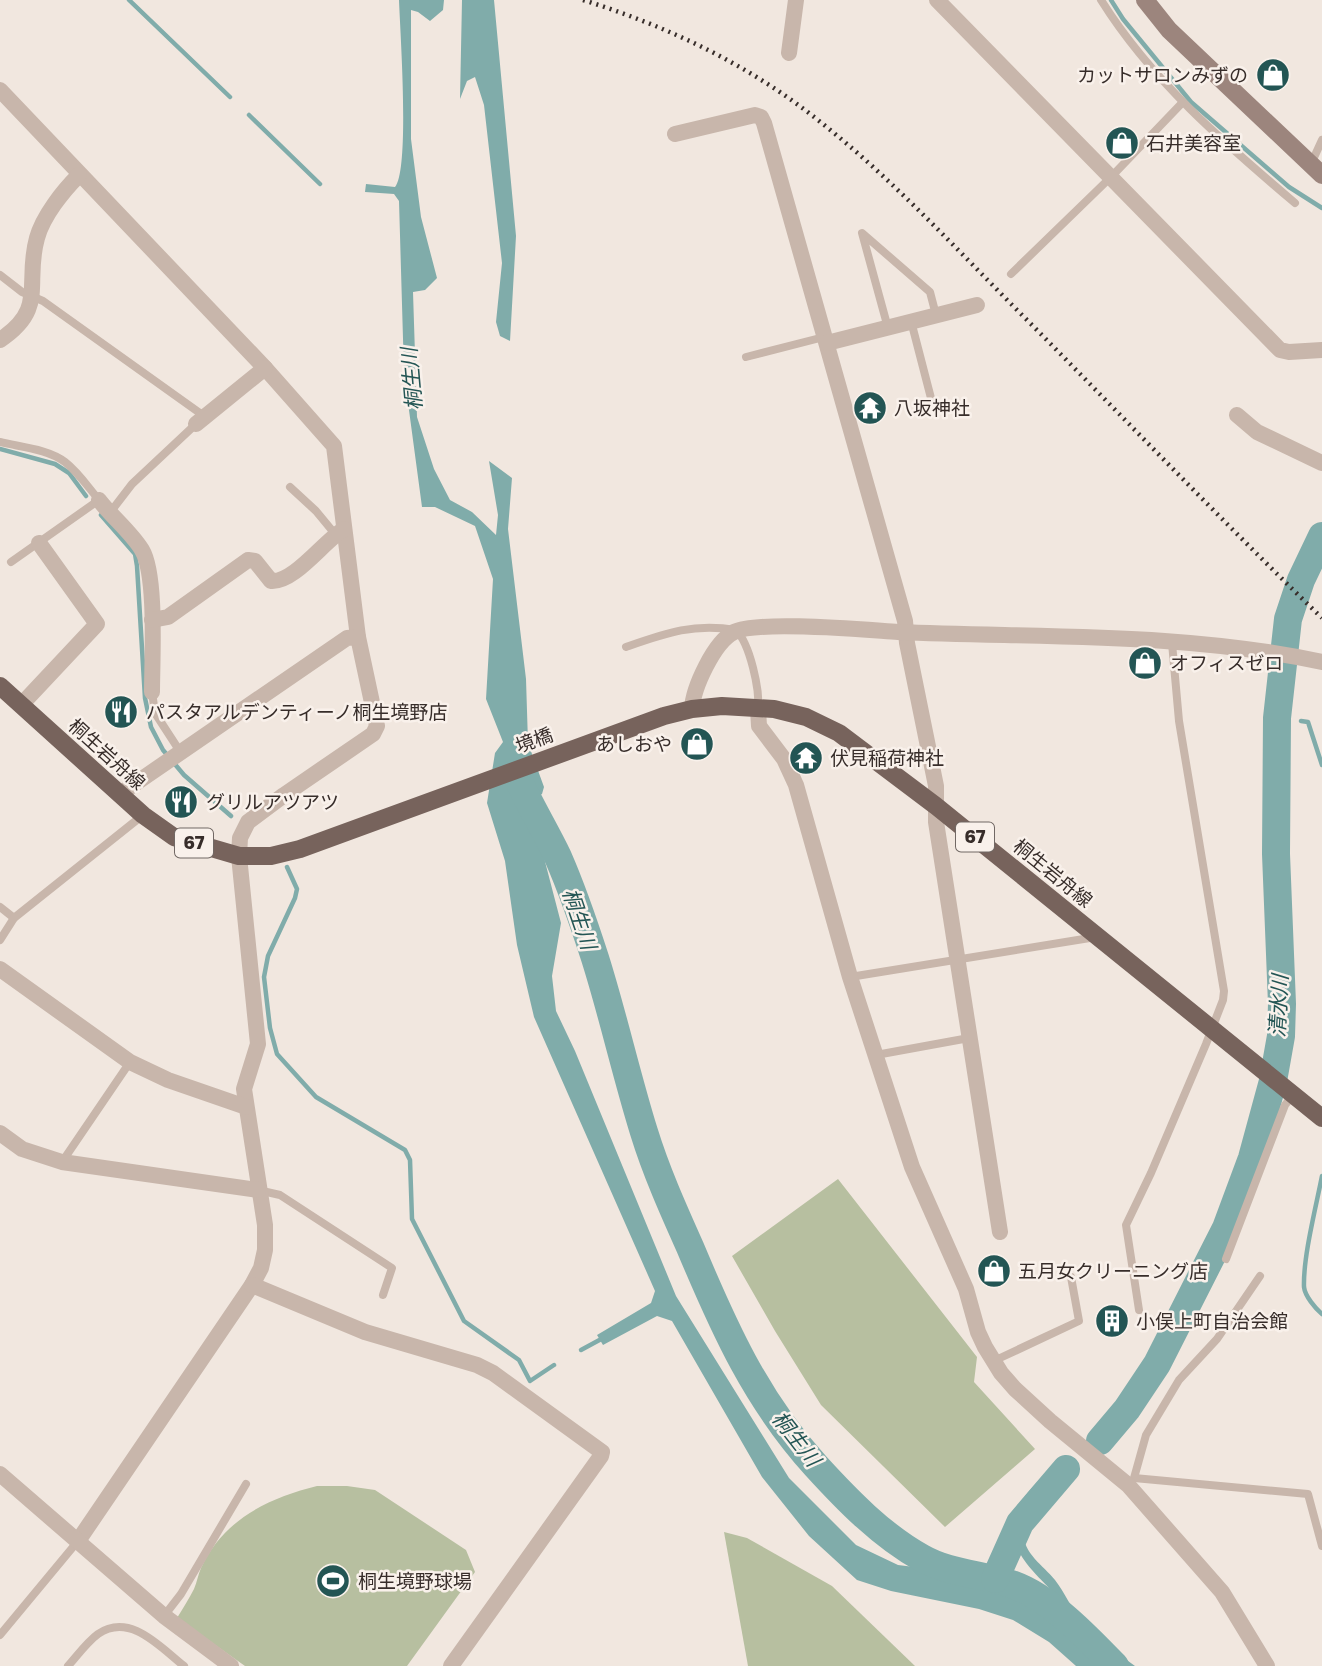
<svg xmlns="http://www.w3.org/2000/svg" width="1322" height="1666" viewBox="0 0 1322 1666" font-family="'Golos Text','Noto Sans JP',sans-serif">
	<rect width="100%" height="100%" fill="#f1e7df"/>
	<g fill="#b7bfa0">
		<polygon points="838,1179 977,1357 974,1382 1035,1449 945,1527 821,1405 775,1331 732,1256"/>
		<path d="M317 1486H347L375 1490 466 1550 475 1572 407 1666H245L177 1618C183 1608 189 1599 194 1589 197 1582 198 1575 201 1568 223 1520 268 1498 317 1486Z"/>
		<polygon points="724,1532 747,1538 832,1586 915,1666 748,1666"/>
	</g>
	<g fill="#80acaa">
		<path d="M399 0H444L443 10 430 21 418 12 411 10V139L421 217 437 278 425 290 413 292 417 417 434 469 450 500 472 512 496 535 498 515 489 461 512 478 508 529 526 679 528 743 544 787 542 794 532 800 536 827 561 923 552 976 556 1011 575 1051 676 1296 789 1478 856 1545 898 1565 939 1570 974 1578 1017 1595 1063 1625C1063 1595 1050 1591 1032 1570 991 1523 1022 1496 1059 1461L1072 1476C1058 1488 1028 1509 1024 1526 1019 1551 1042 1564 1055 1580 1065 1593 1071 1608 1081 1621 1096 1639 1116 1652 1135 1666H1076L1049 1642 1013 1620 979 1609 891 1591 857 1580 809 1536 762 1477 672 1321 657 1316 603 1345 597 1335 651 1303 655 1291 534 1017 517 945 505 861 487 803 495 753 503 742 486 699 493 579 475 526 435 507H422L404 373 399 201 394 194 365 192 366 184 395 187C410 169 400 31 399 0Z"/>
		<polygon points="462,0 494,0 516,236 510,341 500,336 496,322 502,263 484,105 475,77 467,81 460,99"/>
	</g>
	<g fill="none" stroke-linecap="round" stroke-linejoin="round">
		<g stroke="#80acaa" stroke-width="4.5">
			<polyline points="129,0 230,97"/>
			<polyline points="1111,0 1123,19 1191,102 1289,187 1322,208"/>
			<polyline points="249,115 320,184"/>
			<polyline points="0,449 55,464 69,473 86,496"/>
			<polyline points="101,515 135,554 137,566 145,698 151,727 163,750 184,775 231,816"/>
			<polyline points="1301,721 1308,722 1322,765"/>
			<polyline points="287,867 297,889 295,898 268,956 264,977 270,1028 277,1054 316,1097 405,1150 410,1160 412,1219 464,1321 519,1360 530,1381 554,1365"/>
			<path d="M1322 1176C1316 1207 1303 1257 1304 1287 1305 1296 1315 1308 1322 1314"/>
			<polyline points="581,1350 605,1337"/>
		</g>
		<g stroke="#80acaa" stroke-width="28">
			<path d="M517 777C529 804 545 830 558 857 572 889 584 924 595 958 613 1015 626 1074 644 1132 656 1171 673 1209 690 1247 724 1328 756 1400 816 1466 847 1500 882 1536 922 1558 950 1574 984 1574 1014 1585 1050 1598 1088 1638 1115 1666"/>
			<polyline points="1100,1441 1127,1409 1157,1364 1226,1228 1252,1158 1273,1081 1281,1036 1282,1004 1276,854 1277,718 1288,619 1301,580 1322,536"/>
			<polyline points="995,1579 1020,1523 1066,1469"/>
		</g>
		<g stroke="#c8b6ab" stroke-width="8">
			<path d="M1101 0C1151 80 1223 142 1295 203"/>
			<polyline points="1311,164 1322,140"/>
			<polyline points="1011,274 1112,176 1182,103"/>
			<polyline points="0,275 22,292 43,301 204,416"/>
			<polyline points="911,321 932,402"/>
			<polyline points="888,328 862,233 930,292 936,315"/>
			<polyline points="746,357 824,337"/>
			<path d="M0 442C20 447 48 449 65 462 78 472 88 487 99 500L11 562"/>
			<polyline points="290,487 316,511 335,534"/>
			<polyline points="109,514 132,484 196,424"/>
			<path d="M626 647C666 633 693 623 736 630 750 644 760 690 758 709"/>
			<polyline points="152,692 155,713 181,753"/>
			<polyline points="0,907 14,918"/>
			<polyline points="0,940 14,918 143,815"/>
			<polyline points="850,977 1096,937"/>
			<polyline points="876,1055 969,1038"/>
			<polyline points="62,1162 130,1062"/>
			<polyline points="258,1190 280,1195 392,1268 383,1295"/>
			<polyline points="1226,1259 1285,1105 1293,1095"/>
			<polyline points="1260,1276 1217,1339 1179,1380 1146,1435 1134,1478 1308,1494 1322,1546"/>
			<polyline points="1139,1310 1126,1225 1151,1173 1206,1044 1223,1000 1224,991 1179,721 1172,643"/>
			<polyline points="995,1363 1000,1358 1079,1321 1071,1277"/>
			<polyline points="164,1616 181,1594 246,1484"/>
			<polyline points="0,1635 78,1541"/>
			<path d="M68 1666C77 1656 87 1642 98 1634 130 1612 160 1647 184 1666"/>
		</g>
		<g stroke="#c8b6ab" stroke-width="16">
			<polyline points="937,0 1280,350 1289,352 1322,350"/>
			<polyline points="789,53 796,0"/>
			<polyline points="0,90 265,368 334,446 358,637 377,726 373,734 284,795 248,822 240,838 239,856 258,1044 244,1089 265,1225 265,1250 261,1268 252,1285 78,1541"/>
			<polyline points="675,134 755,115 761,117 764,123 905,621 907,643 936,786 936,822 1000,1232"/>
			<path d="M0 340C48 308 24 284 37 238 43 216 63 191 79 175"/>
			<polyline points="827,343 977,305"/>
			<polyline points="1237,415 1257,432 1322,463"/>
			<polyline points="196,424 265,368"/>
			<path d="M99 500C112 517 131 532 142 550 157 575 152 660 152 692"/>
			<path d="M152 620 168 617 248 560 255 561 271 581C294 583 324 541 344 529"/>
			<polyline points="21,705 97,624 39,543"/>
			<path d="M692 709C693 688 714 642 734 632 758 620 866 630 898 632 1039 638 1184 632 1322 662"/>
			<polyline points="758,709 759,726 784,759 796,785 850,977 912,1167 966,1289 978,1332 985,1347 1001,1373 1015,1389 1050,1421 1128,1485 1222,1592 1267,1666"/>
			<polyline points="120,794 347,638 358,637"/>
			<polyline points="0,969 130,1062 168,1080 246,1107"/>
			<polyline points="0,1133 22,1149 62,1162 258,1190"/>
			<polyline points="252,1285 365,1332 477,1365 493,1373 602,1452 601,1456 451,1666"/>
			<polyline points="0,1474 164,1616 231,1666"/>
		</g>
		<polyline stroke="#9c857d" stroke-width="18" points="1145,0 1169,30 1322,175"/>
		<polyline stroke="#77635c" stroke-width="18" points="0,686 143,815 174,837 239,856 271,856 300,849 664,716 692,709 722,706 774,709 806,717 839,733 936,806 1322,1118"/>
		<path stroke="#372d2a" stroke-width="4.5" stroke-dasharray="2 5" stroke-linecap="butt" d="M583 0C660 24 735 58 801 107 884 169 954 247 1028 321 1126 420 1222 521 1322 618"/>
	</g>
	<defs>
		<g id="shop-disc" transform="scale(1.75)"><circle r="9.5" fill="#235554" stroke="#f9f1eb"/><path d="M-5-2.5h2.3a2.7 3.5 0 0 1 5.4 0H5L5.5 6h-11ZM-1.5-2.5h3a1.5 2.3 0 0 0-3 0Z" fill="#fff"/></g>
		<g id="temple-disc" transform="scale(1.75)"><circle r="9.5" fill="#235554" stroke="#f9f1eb"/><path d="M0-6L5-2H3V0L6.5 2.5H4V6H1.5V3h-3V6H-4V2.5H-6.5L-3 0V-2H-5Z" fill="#fff"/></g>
		<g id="restaurant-disc" transform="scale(1.75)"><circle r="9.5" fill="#235554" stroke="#f9f1eb"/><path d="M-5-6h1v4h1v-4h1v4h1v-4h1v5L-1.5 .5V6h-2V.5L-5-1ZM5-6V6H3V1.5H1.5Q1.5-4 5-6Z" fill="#fff"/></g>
		<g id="building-disc" transform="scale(1.75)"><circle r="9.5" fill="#235554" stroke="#f9f1eb"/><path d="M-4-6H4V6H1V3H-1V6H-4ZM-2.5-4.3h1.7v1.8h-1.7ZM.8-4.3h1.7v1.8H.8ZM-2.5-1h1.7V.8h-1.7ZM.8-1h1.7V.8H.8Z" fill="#fff"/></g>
		<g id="stadium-disc" transform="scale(1.75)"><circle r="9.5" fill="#235554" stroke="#f9f1eb"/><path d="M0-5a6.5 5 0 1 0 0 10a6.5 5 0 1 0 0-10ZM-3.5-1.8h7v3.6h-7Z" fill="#fff"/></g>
	</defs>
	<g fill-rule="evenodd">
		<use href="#shop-disc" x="1273" y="75"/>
		<use href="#shop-disc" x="1122" y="143"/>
		<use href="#temple-disc" x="870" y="408"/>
		<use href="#shop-disc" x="1145" y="663"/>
		<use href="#restaurant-disc" x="121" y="712"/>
		<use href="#shop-disc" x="697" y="744"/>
		<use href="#temple-disc" x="806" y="758"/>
		<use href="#restaurant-disc" x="181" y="802"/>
		<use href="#shop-disc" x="994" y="1271"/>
		<use href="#building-disc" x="1112" y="1321"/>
		<use href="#stadium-disc" x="333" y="1581"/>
	</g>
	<g text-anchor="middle" stroke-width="5" stroke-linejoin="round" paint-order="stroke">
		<g fill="#f9f1eb" stroke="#716864" stroke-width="2">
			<rect x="956" y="822.5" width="38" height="29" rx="5"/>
			<rect x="175" y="828.5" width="38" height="29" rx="5"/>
		</g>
		<g font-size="18" font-weight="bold" fill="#372d2a">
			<text x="975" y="843">67</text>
			<text x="194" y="849">67</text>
		</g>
		<g font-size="19" fill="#372d2a" stroke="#f9f1eb" text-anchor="start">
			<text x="1248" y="82" text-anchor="end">カットサロンみずの</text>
			<text x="1146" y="150">石井美容室</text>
			<text x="894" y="415">八坂神社</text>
			<text x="1170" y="670">オフィスゼロ</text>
			<text x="146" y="719">パスタアルデンティーノ桐生境野店</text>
			<text x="672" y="751" text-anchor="end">あしおや</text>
			<text x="830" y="765">伏見稲荷神社</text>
			<text x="206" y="809">グリルアツアツ</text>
			<text x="1018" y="1278">五月女クリーニング店</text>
			<text x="1136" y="1328">小俣上町自治会館</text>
			<text x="358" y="1588">桐生境野球場</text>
		</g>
		<g font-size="19" fill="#372d2a" stroke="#f9f1eb">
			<text transform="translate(534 740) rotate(-20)" y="7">境橋</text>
			<text transform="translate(107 754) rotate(42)" y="7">桐生岩舟線</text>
			<text transform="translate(1053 873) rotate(39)" y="7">桐生岩舟線</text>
		</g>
		<g font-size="21" font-style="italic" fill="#235554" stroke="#f9f1eb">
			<text transform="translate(412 379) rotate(-95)" y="7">桐生川</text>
			<text transform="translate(579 919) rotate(71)" y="7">桐生川</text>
			<text transform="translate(1279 1006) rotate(-87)" y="7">清水川</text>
			<text transform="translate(796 1439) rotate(52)" y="7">桐生川</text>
		</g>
	</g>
</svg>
